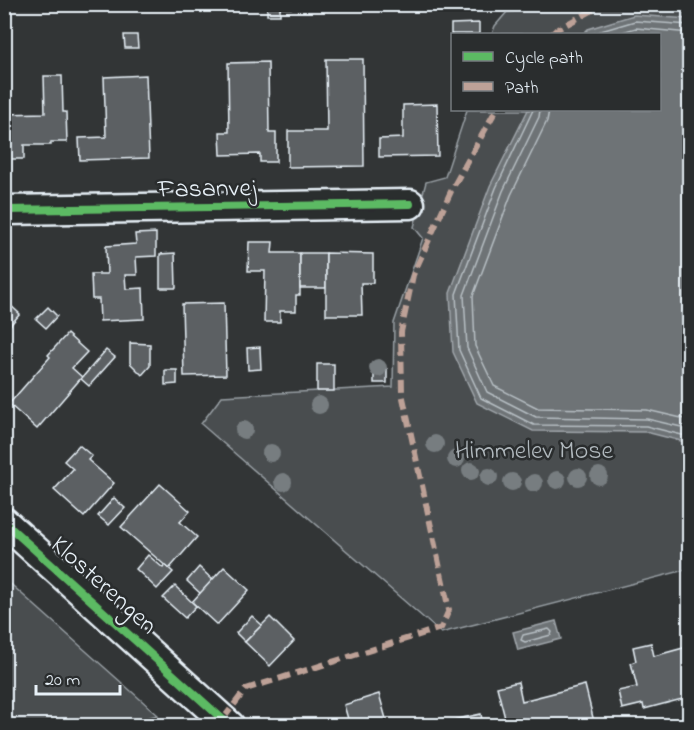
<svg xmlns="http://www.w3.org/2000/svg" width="694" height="730" viewBox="0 0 694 730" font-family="'Indie Flower',sans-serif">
	<rect width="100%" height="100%" fill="#323536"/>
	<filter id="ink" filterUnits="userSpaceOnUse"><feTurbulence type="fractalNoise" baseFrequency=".0167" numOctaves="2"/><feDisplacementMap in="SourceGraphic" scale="12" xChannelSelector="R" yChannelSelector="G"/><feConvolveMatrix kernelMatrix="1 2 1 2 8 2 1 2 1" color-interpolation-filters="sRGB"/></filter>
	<g filter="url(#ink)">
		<g fill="#494d4f" stroke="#989fa4" stroke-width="1.5">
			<polygon points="563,4 689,5 689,569 441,633 201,424 222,396 393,387 394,323 423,238 414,227 426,182 445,177 467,110 660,110 660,34 492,34 495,26 507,12 557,7"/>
			<polygon points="5,579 158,715 118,725 5,725"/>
		</g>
		<g fill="#6e7376" stroke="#9fa5aa" stroke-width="1.5">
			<polygon points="634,15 689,19 689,443 646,432 533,431 477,403 453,352 450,293 490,186 528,110 660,110 660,34 583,34 588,29"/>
			<polygon points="556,621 561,639 518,650 513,632"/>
		</g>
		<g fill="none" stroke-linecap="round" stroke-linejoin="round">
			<g stroke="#b7bfc4" stroke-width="1.5">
				<polyline points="591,34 635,21 690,25"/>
				<polyline points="616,34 636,28 690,33"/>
				<polyline points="533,110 496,188 456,294 459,350 481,398 534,425 646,426 690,437"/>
				<polyline points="540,110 539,117 503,191 464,295 467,348 487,392 536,417 647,419 690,429"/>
				<polyline points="549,110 547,121 511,195 473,296 475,346 494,386 538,408 647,410 690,420"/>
				<polygon points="549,629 552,632 551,635 525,642 521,640 523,635"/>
			</g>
		</g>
		<g fill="#5c6063" stroke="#e8f1f8" stroke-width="1.5">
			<polygon points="267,4 296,4 296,8 280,8 280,15 267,15"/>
			<polygon points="479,23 479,34 452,34 451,55 451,24"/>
			<polygon points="124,35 137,35 138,48 125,48"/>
			<polygon points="326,59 363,59 364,166 288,167 288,131 327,131"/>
			<polygon points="268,62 269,133 276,133 276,162 260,162 260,154 221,155 220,132 229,132 228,63"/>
			<polygon points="146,75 149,158 80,160 79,138 106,137 104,77"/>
			<polygon points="44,76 62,76 63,112 66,112 67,142 51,142 51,145 24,145 24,159 4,159 4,114 45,113"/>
			<polygon points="437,104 438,156 379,157 379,139 403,138 403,105"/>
			<polygon points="156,233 156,256 136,257 137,275 125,275 126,289 143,288 144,319 100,321 99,299 92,299 91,274 107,274 106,246 136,244 135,234"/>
			<polygon points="249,242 273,242 272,253 300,253 300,295 296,295 296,311 280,311 280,322 264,322 265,271 248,271"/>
			<polygon points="175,253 176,288 160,288 160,254"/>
			<rect x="300" y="253" width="26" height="35"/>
			<polygon points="326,253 373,254 373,283 361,283 362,315 326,315"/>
			<polygon points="224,303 226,375 184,376 182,304"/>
			<polygon points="9,304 20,314 4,332 4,309"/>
			<polygon points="48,307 57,316 46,328 36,319"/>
			<polygon points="67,334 87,352 72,368 82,377 37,429 9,404 50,357 48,355"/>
			<polygon points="130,343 150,344 150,366 142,375 130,363"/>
			<polygon points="260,347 261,369 248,370 247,348"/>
			<polygon points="106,350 115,357 89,386 81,379"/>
			<rect x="317" y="364" width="17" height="27"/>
			<rect x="374" y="369" width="13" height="14"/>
			<polygon points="165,370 177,370 177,384 165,385"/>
			<polygon points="79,445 92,456 88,460 114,483 84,517 54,490 73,469 64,461"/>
			<polygon points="160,484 190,511 180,522 197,537 169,569 121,527"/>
			<polygon points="114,498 125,508 109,525 98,516"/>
			<polygon points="148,555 163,568 165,565 173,572 157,589 136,569"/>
			<polygon points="199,567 213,580 201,594 187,581"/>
			<polygon points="224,567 249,590 217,625 192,602"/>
			<polygon points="175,586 196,606 185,618 163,598"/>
			<polygon points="252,616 262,625 245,642 236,633"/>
			<polygon points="270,617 294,641 270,666 245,642"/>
			<polygon points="651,643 654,656 687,647 690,657 690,697 644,709 643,704 622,709 618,691 637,687 631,663 636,661 633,647"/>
			<polygon points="518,682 522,701 585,685 595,726 507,726 497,687"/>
			<polygon points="379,694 388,726 350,726 344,705"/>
			<polygon points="481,714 483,726 449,726 448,721"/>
		</g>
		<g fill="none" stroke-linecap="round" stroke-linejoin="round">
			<g stroke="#e8f1f8" stroke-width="33">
				<g id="minor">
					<polyline points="4,210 410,204"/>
					<polyline points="4,522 230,726"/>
				</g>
			</g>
			<use href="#minor" stroke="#2a2d2e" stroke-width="28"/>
			<g stroke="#bda197" stroke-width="6" stroke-dasharray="12 6" stroke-linecap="butt">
				<polyline points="552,34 556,30 604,4"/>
				<polyline points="223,719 246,689 441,628 449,610 402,393 401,332 413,275 452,189 496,110"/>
			</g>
			<g stroke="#2a2d2e" stroke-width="11">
				<g id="cycleway">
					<polyline points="4,210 410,204"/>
					<polyline points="4,522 230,726"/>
				</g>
			</g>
			<use href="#cycleway" stroke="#5cba63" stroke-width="8"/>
		</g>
		<g fill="#777d80">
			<circle cx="378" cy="368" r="9"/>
			<circle cx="319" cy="405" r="9"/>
			<circle cx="244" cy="430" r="9"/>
			<circle cx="435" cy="444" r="9"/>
			<circle cx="271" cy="453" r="9"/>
			<circle cx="456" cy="459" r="9"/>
			<circle cx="471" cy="471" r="9"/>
			<circle cx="599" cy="476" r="9"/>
			<circle cx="489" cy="477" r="9"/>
			<circle cx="578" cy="477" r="9"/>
			<circle cx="557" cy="480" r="9"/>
			<circle cx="283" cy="482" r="9"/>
			<circle cx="512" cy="482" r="9"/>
			<circle cx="534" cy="483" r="9"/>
		</g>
	</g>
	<g text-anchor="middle" stroke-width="5" stroke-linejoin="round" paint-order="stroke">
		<g font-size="26" fill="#e8f1f8" stroke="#2a2d2e">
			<text transform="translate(207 187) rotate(-1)" y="9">Fasanvej</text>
			<text transform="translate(105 584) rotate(42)" y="9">Klosterengen</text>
		</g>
		<g font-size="26" fill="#b0b8bd" stroke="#2a2d2e">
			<text x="534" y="458">Himmelev Mose</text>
		</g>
	</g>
	<rect width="694" height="730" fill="none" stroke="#2a2d2e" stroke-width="24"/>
	<rect x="12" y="12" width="670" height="706" fill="none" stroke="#e8f1f8" stroke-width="2" filter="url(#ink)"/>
	<rect x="451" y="33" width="210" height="78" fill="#2a2d2e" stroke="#767b7f" stroke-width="1.5"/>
	<rect x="463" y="52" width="30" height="9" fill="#5cba63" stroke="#767b7f" stroke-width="1.5"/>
	<text x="505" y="63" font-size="18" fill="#e8f1f8">Cycle path</text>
	<rect x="463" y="82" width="30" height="9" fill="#bda197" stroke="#767b7f" stroke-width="1.5"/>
	<text x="505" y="93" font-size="18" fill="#e8f1f8">Path</text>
	<path d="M36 685v9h84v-9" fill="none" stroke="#e8f1f8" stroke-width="3"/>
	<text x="45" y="685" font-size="18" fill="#e8f1f8" stroke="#2a2d2e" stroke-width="4.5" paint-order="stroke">20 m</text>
</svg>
